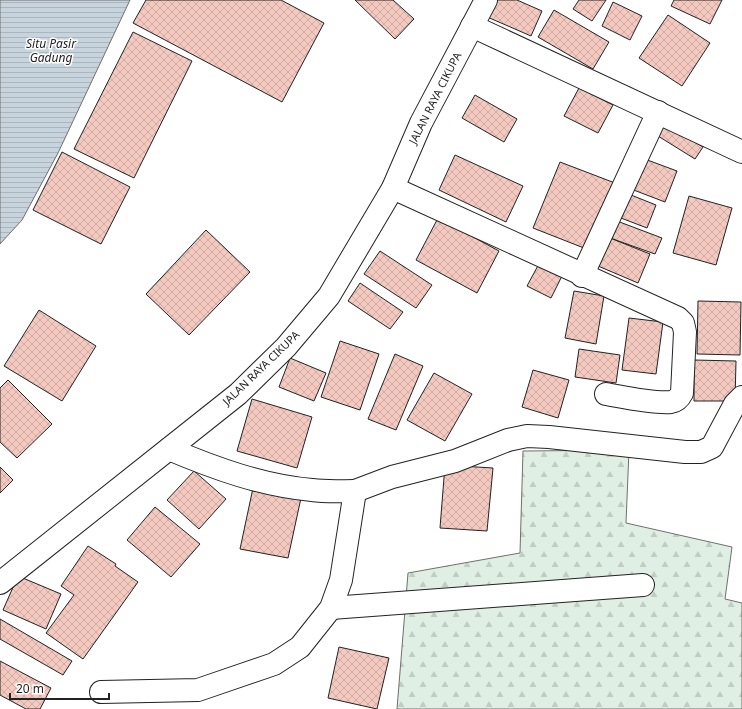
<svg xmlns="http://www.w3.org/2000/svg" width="742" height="709" viewBox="0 0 742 709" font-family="'Noto Sans',sans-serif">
	<defs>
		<pattern id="forest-firs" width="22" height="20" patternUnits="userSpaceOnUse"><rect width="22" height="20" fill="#e0efe3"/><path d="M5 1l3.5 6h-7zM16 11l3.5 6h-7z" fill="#c0cdc2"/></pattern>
		<pattern id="water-rules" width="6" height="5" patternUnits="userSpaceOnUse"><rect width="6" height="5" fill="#c7d3dd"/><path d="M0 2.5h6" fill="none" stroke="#abb5bd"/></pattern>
		<pattern id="building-cross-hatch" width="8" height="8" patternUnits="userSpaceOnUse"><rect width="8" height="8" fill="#f3c9c0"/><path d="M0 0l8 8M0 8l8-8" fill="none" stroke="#d0aca5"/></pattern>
	</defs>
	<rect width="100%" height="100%" fill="#fff"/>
	<polygon fill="url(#forest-firs)" stroke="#6f6f6f" points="629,450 626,523 732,547 725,599 742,603 742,709 397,709 408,573 520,553 523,451"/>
	<polygon fill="url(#water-rules)" stroke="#6f6f6f" points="0,0 130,0 58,153 22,220 0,244"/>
	<g fill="url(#building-cross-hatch)" stroke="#222">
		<polygon points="146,0 281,0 324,23 282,102 133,23"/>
		<polygon points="355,0 393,0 414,19 395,39"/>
		<polygon points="492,0 517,0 542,11 531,36 485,16"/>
		<polygon points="579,0 606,0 592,21 573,9"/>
		<polygon points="674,0 722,0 710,24 671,6"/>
		<polygon points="613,2 642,16 630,40 602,26"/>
		<polygon points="554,10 609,42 593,69 538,37"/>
		<polygon points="668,15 710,43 682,86 639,58"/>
		<polygon points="133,32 192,61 134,178 74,149"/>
		<polygon points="579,88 613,105 598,133 564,116"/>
		<polygon points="475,95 517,119 504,142 462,118"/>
		<polygon points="665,124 703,147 695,159 658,136"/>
		<polygon points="62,152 130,187 101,244 33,210"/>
		<polygon points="455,155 523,186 506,222 439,190"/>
		<polygon points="642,158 677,171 665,202 631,189"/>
		<polygon points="560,162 615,183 589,250 533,228"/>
		<polygon points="631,195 656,205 647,228 621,218"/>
		<polygon points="689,196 732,208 716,265 673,253"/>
		<polygon points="438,218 499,251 477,293 416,260"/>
		<polygon points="617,221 662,238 655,254 610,238"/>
		<polygon points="206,230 250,272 189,335 146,294"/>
		<polygon points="610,238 650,254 638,283 598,266"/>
		<polygon points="380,251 432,285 416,308 364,274"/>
		<polygon points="541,260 564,272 551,298 527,286"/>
		<polygon points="360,283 403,312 390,329 348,301"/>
		<polygon points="574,291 604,296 596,344 565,338"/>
		<polygon points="698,301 741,302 740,355 697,354"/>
		<polygon points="39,310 96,346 62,401 4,366"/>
		<polygon points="629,318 663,322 656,374 622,370"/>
		<polygon points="340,341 379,354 360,410 321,397"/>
		<polygon points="579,349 620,355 616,383 575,377"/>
		<polygon points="395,354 423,366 396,430 368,419"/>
		<polygon points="290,358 326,373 314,401 279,387"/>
		<polygon points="694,360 736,361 735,401 694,401"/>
		<polygon points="533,370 569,380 558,418 522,407"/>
		<polygon points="434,373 472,394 445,441 407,420"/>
		<polygon points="8,380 52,424 17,458 0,442 0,388"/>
		<polygon points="252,399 312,417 297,468 237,451"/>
		<polygon points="445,465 493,468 487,531 440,528"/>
		<polygon points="0,467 13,480 0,493"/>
		<polygon points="194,471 226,499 199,529 167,500"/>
		<polygon points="253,488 301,498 288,558 240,549"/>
		<polygon points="155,507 200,544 171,577 127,540"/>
		<polygon points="88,546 116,564 115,566 138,582 83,659 46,633 74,595 61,586"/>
		<polygon points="18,576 61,594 46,629 3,610"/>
		<polygon points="0,619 72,661 63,675 0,639"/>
		<polygon points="339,647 389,658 377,709 328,698"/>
		<polygon points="0,661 51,688 40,709 26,709 0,695"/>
	</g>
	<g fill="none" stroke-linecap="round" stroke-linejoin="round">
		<g stroke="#222" stroke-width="24">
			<g id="street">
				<polyline points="472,26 742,152"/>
				<path d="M393 188 678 318 683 323 685 332 682 393C680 397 677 401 671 402 655 404 623 397 606 394"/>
				<polyline points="582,276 658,112"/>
				<polyline points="355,491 392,477 455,461 508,440 527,436 549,437 685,452 701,452 712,447 735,404 742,397"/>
				<polyline points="331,608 643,585"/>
				<path d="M101 692 198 690 274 664 300 647 331 608 341 580 355 491C341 491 326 492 312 490 263 486 214 468 169 449"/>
			</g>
		</g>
		<g stroke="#222" stroke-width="24">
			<polyline id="secondary" points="0,583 238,394 286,347 329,296 393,188 421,123 486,0"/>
		</g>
		<use href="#street" stroke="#fff" stroke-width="22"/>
		<use href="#secondary" stroke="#fff" stroke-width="22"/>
	</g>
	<g text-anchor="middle" stroke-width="3" stroke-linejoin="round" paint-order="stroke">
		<g font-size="11" fill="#222" stroke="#fff">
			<text transform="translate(435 98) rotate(-63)" y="4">JALAN RAYA CIKUPA</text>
			<text transform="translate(261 368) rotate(-44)" y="4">JALAN RAYA CIKUPA</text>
		</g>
		<g font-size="12" font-style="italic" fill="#222" stroke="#fff">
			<text x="51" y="48">Situ Pasir<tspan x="51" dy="14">Gadung</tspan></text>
		</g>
	</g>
	<path d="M10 693v6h99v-6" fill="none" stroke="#222222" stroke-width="2"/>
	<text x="16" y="693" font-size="12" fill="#222222" stroke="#ffffff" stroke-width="3" paint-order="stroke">20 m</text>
</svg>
